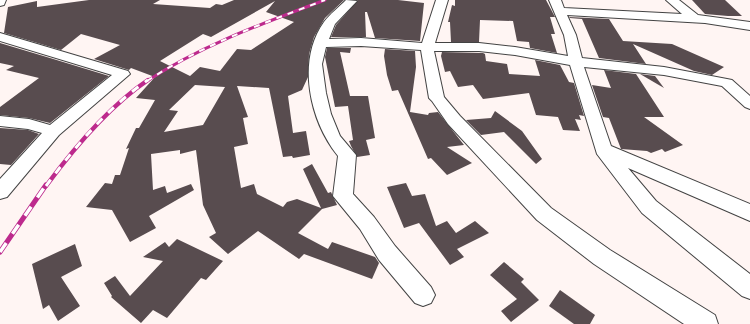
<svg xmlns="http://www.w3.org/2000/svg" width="750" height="324" viewBox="0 0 750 324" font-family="'Crimson Pro',serif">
	<rect width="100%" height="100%" fill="#fff5f3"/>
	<g fill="#584c4f" fill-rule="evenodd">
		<path d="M89 0H160L153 4 210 8 216 4 222 5 234 0H344L325 18 314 37 309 54 308 77 302 90 288 96 293 133 306 131 310 155 293 158 292 156 283 157 269 88 237 86 248 117 243 118 248 144 234 147 241 188 254 184 257 194 283 207 287 202 297 199 321 208 303 169 312 164 328 193 331 192 337 205 322 209 298 233 328 249 332 242 375 257 379 263 372 279 304 254 299 259 258 231 228 254 209 237 216 233 203 205 196 150 180 154V150L151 154 153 190 165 186 167 193 191 184 194 190 149 216 156 228 130 242 112 210 86 207 105 183 112 184 115 175H120L129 148 126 149 136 128H139L155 100 136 98 155 77 131 68 129 70 94 59 120 45 81 34 61 50 4 33 8 7 37 1V7ZM275 1 266 12 294 22 251 50 237 49 220 71 200 67 190 76 160 61 203 34 211 37ZM195 85 225 87 203 125 164 132 178 111 169 110Z"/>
		<polygon points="358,0 398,0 424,3 420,41 375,38 367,12 365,12 366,37 331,37 336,25"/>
		<polygon points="455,0 546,0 555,17 550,17 555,34 551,34 557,53 530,48 529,42 517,41 513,21 480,20 479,42 451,42 450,22 448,22 452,5 455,6"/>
		<polygon points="692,0 725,0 742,16 728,16 705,14"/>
		<polygon points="569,17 609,19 623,41 672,44 724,67 712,75 694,71 633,44 646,64 599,58 582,19 570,18"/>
		<polygon points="0,43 50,58 109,76 50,123 29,118 0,115 0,107 39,78 6,70 14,66 0,63"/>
		<polygon points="327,48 351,48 350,53 340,52 350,96 368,96 375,138 366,140 370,155 357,157 351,146 349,141 353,140 348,106 335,107 325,57"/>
		<polygon points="385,49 415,51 416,67 410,112 428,115 429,113 438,112 464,145 447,147 472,163 447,175 431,158 428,159 398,90 392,91 387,75 384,56"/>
		<polygon points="442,52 483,53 485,54 486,61 507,64 509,74 540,76 535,60 560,65 569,82 574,83 584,116 579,115 581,120 575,119 580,131 563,130 558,117 536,115 529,93 483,99 473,85 458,87 450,71 445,72 441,56"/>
		<polygon points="604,70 636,74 664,117 644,117 683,145 665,152 662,149 651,153 647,151 621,149 609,118 603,117 592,85 611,88"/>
		<polygon points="640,74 655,76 664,88"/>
		<polygon points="495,111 522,131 542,159 536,164 504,132 481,135 466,120 491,118"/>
		<polygon points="0,128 28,130 39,134 11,165 0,164"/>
		<polygon points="406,183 412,196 425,194 436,226 447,221 456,233 475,221 489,233 457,249 464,257 450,265 419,223 404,228 387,187"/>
		<polygon points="177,239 223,261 206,280 201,278 167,318 153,310 141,323 111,297 112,296 104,283 115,276 130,296 163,261 143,257 165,242 169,247"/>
		<polygon points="75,244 82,266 61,277 80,306 58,321 49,305 43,309 32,264"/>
		<polygon points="504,262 524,279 521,282 539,300 511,322 501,311 517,299 490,275"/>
		<polygon points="560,290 595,315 590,324 574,324 549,306"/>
	</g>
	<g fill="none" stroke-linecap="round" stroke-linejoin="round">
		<g stroke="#434343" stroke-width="2">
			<g id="minor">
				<polygon points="0,0 6,0 4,5 0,6"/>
				<path d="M346 0 357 1 335 24 329 39 361 38 422 43 436 0H448L435 43H479L515 47 568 56 564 35 549 0H561L564 8 682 14 666 0H679L698 15 750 22V30L705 23 567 15 576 35 582 58 664 67 727 79 732 80 750 96V109L745 107 722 86 664 75 584 67 611 146 750 204V221L628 168 656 201 750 274V299L742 296 642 213 597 154 570 65 515 55 479 51H434L444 97 460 116 551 208 610 250 715 315 718 324H684L594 264 537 220 448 124 432 101 429 98 421 50 361 46 326 47 322 64 326 93 331 114 340 136 356 155 353 194 374 217 395 246 431 287 435 295 431 303 423 306 415 303 379 260 360 229 333 196 338 156C310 121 296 61 324 22 330 14 339 7 346 0Z"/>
				<polygon points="0,33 128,71 130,74 59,135 7,197 0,199 0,179 42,133 28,129 0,126 0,116 29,119 50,125 112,75 0,41"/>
			</g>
		</g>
		<use href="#minor" fill="#fff" fill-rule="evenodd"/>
		<g stroke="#bd2a8d" stroke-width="3">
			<path id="rail-far2" d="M147 81C202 45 264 23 325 0"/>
		</g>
		<g stroke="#bd2a8d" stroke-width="4.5">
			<path id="rail-far1" d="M46 186C74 148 108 107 148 80"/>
		</g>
		<g stroke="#bd2a8d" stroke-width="5">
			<polyline id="rail" points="0,252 46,185"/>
		</g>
		<use href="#rail-far2" stroke="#fff" stroke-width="2" stroke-dasharray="6" stroke-linecap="butt"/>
		<use href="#rail-far1" stroke="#fff" stroke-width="3" stroke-dasharray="8" stroke-linecap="butt"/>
		<use href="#rail" stroke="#fff" stroke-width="3.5" stroke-dasharray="11" stroke-linecap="butt"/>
	</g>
</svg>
